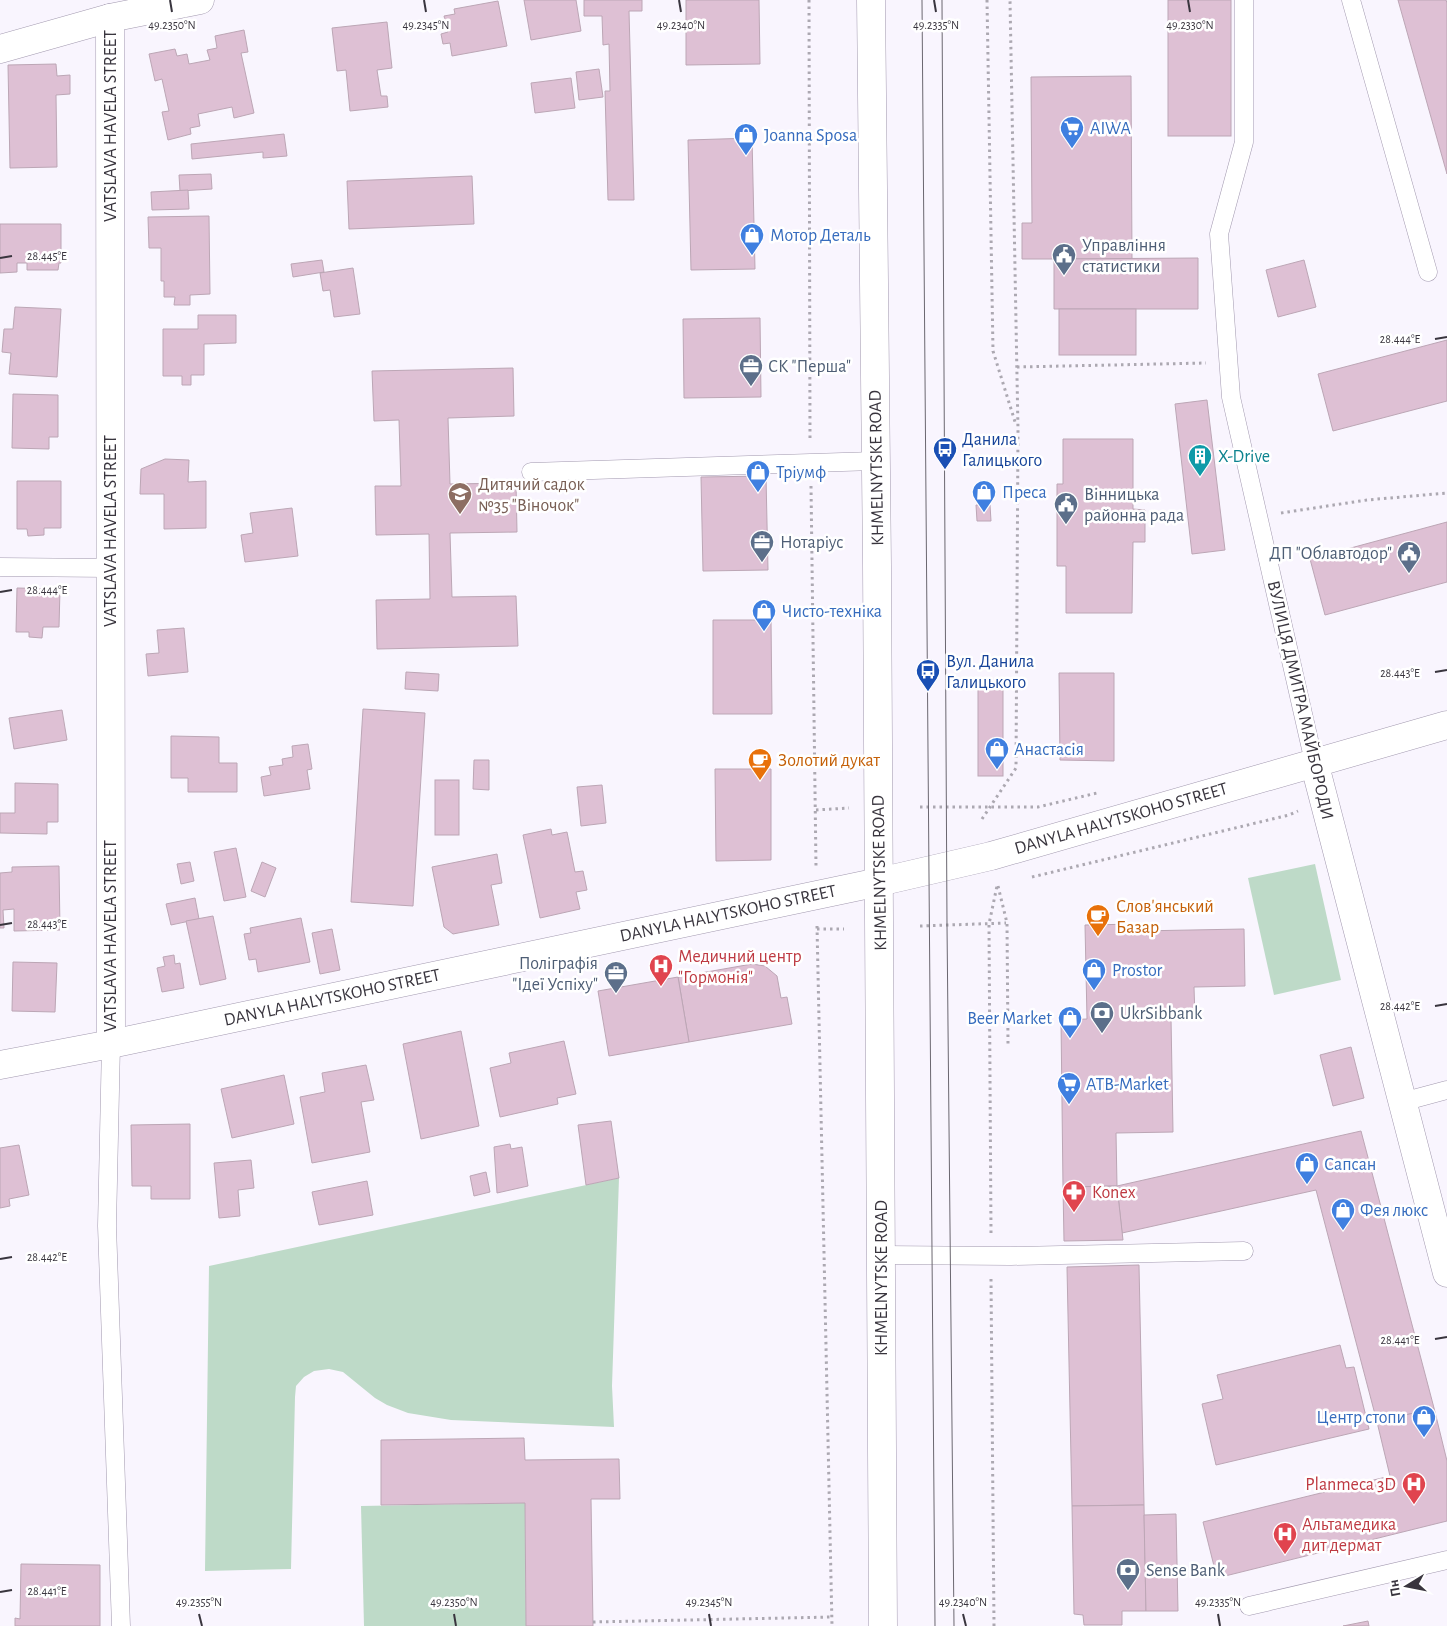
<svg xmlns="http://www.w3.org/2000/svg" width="1447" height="1626" viewBox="0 0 1447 1626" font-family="'Alegreya Sans',sans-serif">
	<rect width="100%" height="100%" fill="#f9f5fe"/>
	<g fill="#bedac8">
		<polygon points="1315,864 1341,980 1274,995 1248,878"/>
		<polygon points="619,1178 612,1386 614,1427 451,1420 408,1413 387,1405 375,1398 343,1372 329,1369 314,1371 304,1377 296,1386 295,1397 291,1569 205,1571 209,1266"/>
		<polygon points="525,1503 526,1626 364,1626 361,1506"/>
	</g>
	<g fill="#dec0d4" stroke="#bca6b5">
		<polygon points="524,0 576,0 581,31 531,40"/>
		<polygon points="584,0 642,0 642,11 629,11 634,200 608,200 605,91 610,91 609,44 603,45 602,16 584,16"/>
		<polygon points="686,0 759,0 760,64 686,65"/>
		<rect x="1168" y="0" width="63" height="136"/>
		<polygon points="1398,0 1446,0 1447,3 1447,174"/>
		<polygon points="498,1 507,46 452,56 450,43 443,44 441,34 448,32 444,16 455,14 454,9"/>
		<polygon points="387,22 392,68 377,70 381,96 387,96 388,107 350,111 346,70 337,71 332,28"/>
		<polygon points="244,30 248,52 241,53 254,113 234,118 232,107 198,114 200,126 190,128 191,134 168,140 162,112 169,111 162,79 155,81 149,54 175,49 177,56 187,54 189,64 210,60 207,50 217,48 215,36"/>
		<polygon points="56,64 57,76 70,75 70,94 56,95 57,167 10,168 8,65"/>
		<polygon points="599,69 603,97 579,100 576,72"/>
		<polygon points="1131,76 1132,259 1022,259 1022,223 1032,223 1031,77"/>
		<polygon points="571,78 575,108 535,113 531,83"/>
		<polygon points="284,134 287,156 263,158 263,152 192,159 191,144"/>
		<polygon points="752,138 755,269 691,270 688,140"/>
		<polygon points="211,174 212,189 180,191 179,175"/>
		<polygon points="472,176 474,224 349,229 347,181"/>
		<polygon points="188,190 189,209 152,210 151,192"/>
		<polygon points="209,216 210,294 190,295 190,305 174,305 175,297 164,297 164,281 161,281 161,248 149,248 148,217"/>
		<polygon points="0,224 61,224 61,263 59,263 58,270 27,270 27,263 17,263 17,272 0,273"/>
		<polygon points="1198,258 1198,309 1054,309 1054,259"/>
		<polygon points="322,260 324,272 293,277 291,264"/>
		<polygon points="1304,260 1316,307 1278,317 1266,270"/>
		<polygon points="353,268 360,314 334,317 330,290 323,291 320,273"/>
		<polygon points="15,307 61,309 57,377 9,374 11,353 2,352 4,329 13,329"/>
		<rect x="1059" y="309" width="77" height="46"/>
		<polygon points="198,315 236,315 236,343 204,344 204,375 191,375 191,385 182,385 182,376 163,376 163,329 198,329"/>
		<polygon points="760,318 761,397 684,398 683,319"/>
		<polygon points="1447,340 1447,401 1333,431 1318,374"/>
		<polygon points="513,368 514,416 448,418 450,484 516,483 517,532 450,533 452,597 516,596 518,646 377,649 376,600 430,599 429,534 376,535 375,486 401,486 399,420 374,421 372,371"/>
		<polygon points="13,394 58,395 58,437 49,437 49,449 12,448"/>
		<polygon points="1207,400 1225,550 1192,554 1175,404"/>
		<polygon points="1063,439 1133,439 1133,509 1145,510 1145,542 1133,542 1132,613 1066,613 1066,566 1057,566 1057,484 1063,484"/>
		<polygon points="165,459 189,460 188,482 206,481 206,528 164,529 164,494 140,494 141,469"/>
		<polygon points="766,476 768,570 703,571 701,477"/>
		<polygon points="17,481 61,481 61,528 44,528 44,535 28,536 27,529 17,529"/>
		<polygon points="976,505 990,505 991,521 977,521"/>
		<polygon points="292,508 298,556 245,562 241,535 253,533 250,513"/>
		<polygon points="1447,522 1447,582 1325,615 1310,559"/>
		<polygon points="17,588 60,589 59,627 43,627 42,638 29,637 29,632 16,632"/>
		<polygon points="713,620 771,620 772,714 713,714"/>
		<polygon points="184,628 188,672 148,676 146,654 159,653 157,630"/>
		<polygon points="406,672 439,674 438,691 405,689"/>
		<polygon points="1059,673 1114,673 1114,761 1060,760"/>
		<rect x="978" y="682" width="25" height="94"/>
		<polygon points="363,709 425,713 413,906 351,902"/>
		<polygon points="62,710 67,740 14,749 9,718"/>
		<polygon points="171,736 219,737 219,763 237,763 237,792 188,792 188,778 171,778"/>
		<polygon points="308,744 312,769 307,770 310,789 264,796 261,777 271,775 269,767 283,765 282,759 293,757 292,746"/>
		<polygon points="474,760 489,760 489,790 473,789"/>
		<polygon points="715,769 771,769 771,860 716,861"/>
		<rect x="435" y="780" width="24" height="55"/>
		<polygon points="15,783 58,784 58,822 47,822 47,834 0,833 0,813 15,813"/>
		<polygon points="602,785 606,823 581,826 577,787"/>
		<polygon points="551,829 552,835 567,832 575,872 583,871 587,890 576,892 580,909 540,918 523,835"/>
		<polygon points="236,848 246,897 224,901 214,852"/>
		<polygon points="497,854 502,883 491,885 499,925 453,934 444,927 432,867"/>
		<polygon points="190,862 194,881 181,884 177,864"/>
		<polygon points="262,862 276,868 265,897 251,891"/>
		<polygon points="59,866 60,930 14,931 14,909 3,910 4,928 0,928 0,873 12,872 12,867"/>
		<polygon points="195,898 199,919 171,925 166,904"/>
		<polygon points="213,916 226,979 200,985 186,921"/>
		<polygon points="301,918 310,962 258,972 256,959 249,960 244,934 251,933 250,928"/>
		<polygon points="1138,924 1138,931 1244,929 1245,986 1194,987 1195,1018 1171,1018 1173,1132 1116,1133 1117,1186 1063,1187 1061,1020 1087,1019 1085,925"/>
		<polygon points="332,929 340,970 320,974 312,933"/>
		<polygon points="174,955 175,964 180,963 184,988 162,992 157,968 165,966 163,957"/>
		<polygon points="13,962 57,963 55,1012 12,1011"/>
		<polygon points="752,964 765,966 777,976 781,998 787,997 792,1024 689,1042 678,977"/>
		<polygon points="678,977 689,1042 609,1056 598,991"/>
		<polygon points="461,1031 479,1126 421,1139 403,1044"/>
		<polygon points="564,1041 576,1094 557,1098 558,1104 500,1117 490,1068 511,1063 509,1053"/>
		<polygon points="1351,1047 1364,1098 1333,1106 1320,1055"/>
		<polygon points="366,1065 374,1100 361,1102 370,1152 312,1163 300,1097 325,1092 322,1073"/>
		<polygon points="284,1075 294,1124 232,1138 221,1089"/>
		<polygon points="611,1121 619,1178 586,1185 578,1125"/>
		<polygon points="190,1124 190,1199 151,1199 151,1186 132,1186 131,1125"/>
		<polygon points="1361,1131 1434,1408 1377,1422 1316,1190 1122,1233 1117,1186"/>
		<polygon points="510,1144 511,1149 522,1147 528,1186 497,1193 494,1147"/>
		<polygon points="19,1145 29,1195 9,1199 10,1206 0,1208 0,1148"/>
		<polygon points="251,1160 254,1188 238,1190 240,1216 219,1218 214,1163"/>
		<polygon points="486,1172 490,1192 474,1196 470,1176"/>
		<polygon points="367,1181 373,1215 319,1225 312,1192"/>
		<polygon points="1117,1186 1123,1240 1064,1241 1063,1187"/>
		<polygon points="1139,1265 1144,1505 1072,1506 1067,1267"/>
		<polygon points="1340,1345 1346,1368 1354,1367 1369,1429 1216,1465 1202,1404 1223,1399 1217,1375"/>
		<polygon points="1434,1408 1447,1461 1447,1521 1217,1578 1203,1522 1390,1476 1377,1422"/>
		<polygon points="524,1438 525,1460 619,1459 620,1499 591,1499 593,1626 526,1626 525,1503 381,1505 381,1440"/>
		<polygon points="1144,1505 1146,1611 1122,1611 1122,1625 1084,1625 1083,1615 1074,1614 1072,1506"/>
		<polygon points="1176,1514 1178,1611 1146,1611 1144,1515"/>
		<polygon points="21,1564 100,1565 100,1626 15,1626 15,1618 20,1619"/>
		<polygon points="1368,1621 1369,1626 1343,1626"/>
	</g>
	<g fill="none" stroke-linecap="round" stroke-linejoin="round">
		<g stroke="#a299af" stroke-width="19">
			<g id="service">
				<polyline points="1244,0 1244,142 1219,234 1231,397 1314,762"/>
				<polyline points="1351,0 1428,272"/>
				<polyline points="531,472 875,461"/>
				<polyline points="0,567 110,568"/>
				<polyline points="111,1044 107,1226 121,1626"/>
				<polyline points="1402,1102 1447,1090"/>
				<polyline points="881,1255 1011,1256 1244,1251"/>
				<polyline points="1249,1606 1447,1560"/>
			</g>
		</g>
		<g stroke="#a299af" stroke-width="29">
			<g id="minor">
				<polyline points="110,18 111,1044"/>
				<polyline points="0,49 110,18 200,0"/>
				<polyline points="1314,762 1447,1273"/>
				<polyline points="0,1065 111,1044 879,882"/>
			</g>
		</g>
		<g stroke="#a299af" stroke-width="29">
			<polyline id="secondary" points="879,882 991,856 1447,725"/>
		</g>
		<g stroke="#a299af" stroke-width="29">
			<polyline id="primary" points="871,0 877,565 883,1626"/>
		</g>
		<g stroke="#aca8b1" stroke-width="3" stroke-dasharray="2.5 4" stroke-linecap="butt">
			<polyline points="809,0 810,439"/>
			<polyline points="987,0 993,351 1016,425"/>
			<polyline points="1017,367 1206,363"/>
			<polyline points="811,486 816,867"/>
			<polyline points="1281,513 1367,500 1447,493"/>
			<polyline points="920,807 1038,807 1097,793"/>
			<polyline points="816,810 849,808"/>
			<polyline points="982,819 1016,768 1018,430 1010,0"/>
			<polyline points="1032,877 1289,815 1298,811"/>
			<polyline points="998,886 1007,923 1008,1044"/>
			<polyline points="817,926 832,1626"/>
			<polyline points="920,926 1006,923"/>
			<polyline points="817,929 844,929"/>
			<polyline points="991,1233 989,924 997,886"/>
			<polyline points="991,1279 994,1626"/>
			<polyline points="593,1622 832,1617"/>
		</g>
		<use href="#service" stroke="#fff" stroke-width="18"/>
		<use href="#minor" stroke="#fff" stroke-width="28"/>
		<use href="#secondary" stroke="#fff" stroke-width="28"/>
		<use href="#primary" stroke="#fff" stroke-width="28"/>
		<g stroke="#6b6770" stroke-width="1">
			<polyline points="922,0 935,1626"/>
			<polyline points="942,0 947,925 954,1626"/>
		</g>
	</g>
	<path fill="none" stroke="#39353e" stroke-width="2" d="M170 0 172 12M424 0 426 12M679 0 681 12M934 0 936 12M1188 0 1190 12M0 258 12 256M1435 339 1447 337M0 592 12 590M1435 672 1447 670M0 925 12 923M1435 1006 1447 1004M0 1259 12 1257M1435 1339 1447 1337M0 1592 12 1590M199 1614 202 1626M454 1614 456 1626M709 1614 711 1626M963 1614 966 1626M1218 1614 1220 1626"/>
	<defs>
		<g id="supermarket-pin" transform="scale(1.25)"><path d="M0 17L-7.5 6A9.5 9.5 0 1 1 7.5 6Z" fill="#3f7fe0" stroke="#fff"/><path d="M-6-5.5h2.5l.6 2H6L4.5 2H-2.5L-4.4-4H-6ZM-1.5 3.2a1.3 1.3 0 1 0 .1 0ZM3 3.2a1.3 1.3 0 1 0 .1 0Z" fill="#fff"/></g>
		<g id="shop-pin" transform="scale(1.25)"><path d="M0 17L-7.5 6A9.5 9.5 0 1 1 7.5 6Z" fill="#3f7fe0" stroke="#fff"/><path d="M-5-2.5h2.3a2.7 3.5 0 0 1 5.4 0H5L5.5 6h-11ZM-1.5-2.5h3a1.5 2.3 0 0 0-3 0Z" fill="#fff"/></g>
		<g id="civic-pin" transform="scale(1.25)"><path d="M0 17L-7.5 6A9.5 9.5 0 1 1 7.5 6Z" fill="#5c6f8a" stroke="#fff"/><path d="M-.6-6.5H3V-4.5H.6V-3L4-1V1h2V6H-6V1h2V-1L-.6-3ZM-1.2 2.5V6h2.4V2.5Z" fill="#fff"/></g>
		<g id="office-pin" transform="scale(1.25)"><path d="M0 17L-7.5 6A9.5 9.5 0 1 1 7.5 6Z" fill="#5c6f8a" stroke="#fff"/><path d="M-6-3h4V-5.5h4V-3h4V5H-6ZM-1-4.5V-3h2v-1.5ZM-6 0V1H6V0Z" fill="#fff"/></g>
		<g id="bus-pin" transform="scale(1.25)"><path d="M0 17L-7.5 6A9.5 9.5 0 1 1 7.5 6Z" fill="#1a4fb4" stroke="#fff"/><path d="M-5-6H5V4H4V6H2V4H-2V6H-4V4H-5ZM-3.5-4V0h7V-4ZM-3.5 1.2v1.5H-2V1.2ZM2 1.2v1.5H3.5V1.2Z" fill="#fff"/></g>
		<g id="building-pin" transform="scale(1.25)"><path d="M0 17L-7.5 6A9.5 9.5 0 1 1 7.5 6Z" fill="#0f9aa8" stroke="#fff"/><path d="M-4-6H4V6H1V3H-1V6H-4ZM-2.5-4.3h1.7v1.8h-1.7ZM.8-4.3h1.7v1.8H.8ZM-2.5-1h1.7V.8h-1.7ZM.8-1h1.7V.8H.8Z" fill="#fff"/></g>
		<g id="school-pin" transform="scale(1.25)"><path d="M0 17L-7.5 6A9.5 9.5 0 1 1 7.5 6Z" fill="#8d6e63" stroke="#fff"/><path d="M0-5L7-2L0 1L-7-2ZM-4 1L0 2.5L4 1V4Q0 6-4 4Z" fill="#fff"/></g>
		<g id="cafe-pin" transform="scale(1.25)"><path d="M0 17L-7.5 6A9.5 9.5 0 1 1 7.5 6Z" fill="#e8710a" stroke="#fff"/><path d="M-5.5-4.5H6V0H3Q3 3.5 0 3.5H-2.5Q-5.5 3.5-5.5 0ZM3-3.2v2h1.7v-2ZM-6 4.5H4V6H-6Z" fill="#fff"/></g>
		<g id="hospital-pin" transform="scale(1.25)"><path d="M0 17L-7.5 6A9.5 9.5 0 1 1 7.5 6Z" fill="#e0444e" stroke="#fff"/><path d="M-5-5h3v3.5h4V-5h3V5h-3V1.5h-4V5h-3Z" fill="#fff"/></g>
		<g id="bank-pin" transform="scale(1.25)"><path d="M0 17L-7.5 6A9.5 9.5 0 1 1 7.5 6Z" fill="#5c6f8a" stroke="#fff"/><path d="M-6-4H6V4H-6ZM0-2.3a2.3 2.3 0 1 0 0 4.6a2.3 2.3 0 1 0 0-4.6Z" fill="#fff"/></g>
		<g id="pharmacy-pin" transform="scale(1.25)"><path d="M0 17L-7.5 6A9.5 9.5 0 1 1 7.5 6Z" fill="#e0444e" stroke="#fff"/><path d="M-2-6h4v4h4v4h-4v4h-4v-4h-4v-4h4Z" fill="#fff"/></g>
	</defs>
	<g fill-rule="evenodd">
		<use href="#supermarket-pin" x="1072" y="128"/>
		<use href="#shop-pin" x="746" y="135"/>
		<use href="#shop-pin" x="752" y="235"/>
		<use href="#civic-pin" x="1064" y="255"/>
		<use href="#office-pin" x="751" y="366"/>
		<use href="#bus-pin" x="945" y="449"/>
		<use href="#building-pin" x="1200" y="456"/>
		<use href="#shop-pin" x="758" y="472"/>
		<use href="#shop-pin" x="984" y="492"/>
		<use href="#school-pin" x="460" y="494"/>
		<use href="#civic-pin" x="1066" y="504"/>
		<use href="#office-pin" x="762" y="542"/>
		<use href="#civic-pin" x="1409" y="553"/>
		<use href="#shop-pin" x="764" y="611"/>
		<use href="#bus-pin" x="928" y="671"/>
		<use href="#shop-pin" x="997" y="749"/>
		<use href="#cafe-pin" x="760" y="760"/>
		<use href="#cafe-pin" x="1098" y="916"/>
		<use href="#hospital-pin" x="661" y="966"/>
		<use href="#shop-pin" x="1094" y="970"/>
		<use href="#office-pin" x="616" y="973"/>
		<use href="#bank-pin" x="1102" y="1013"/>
		<use href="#shop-pin" x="1070" y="1018"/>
		<use href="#supermarket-pin" x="1069" y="1084"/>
		<use href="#shop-pin" x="1307" y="1164"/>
		<use href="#pharmacy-pin" x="1074" y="1192"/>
		<use href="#shop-pin" x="1343" y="1210"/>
		<use href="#shop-pin" x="1424" y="1417"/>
		<use href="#hospital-pin" x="1414" y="1484"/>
		<use href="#hospital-pin" x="1285" y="1534"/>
		<use href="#bank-pin" x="1128" y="1570"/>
	</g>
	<g text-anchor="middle" stroke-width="5" stroke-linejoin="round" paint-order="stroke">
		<g font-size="18" fill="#39353e" stroke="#fff">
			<text transform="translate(110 126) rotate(-90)" y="6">VATSLAVA HAVELA STREET</text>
			<text transform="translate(876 468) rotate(-91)" y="6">KHMELNYTSKE ROAD</text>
			<text transform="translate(110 531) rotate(-90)" y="6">VATSLAVA HAVELA STREET</text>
			<text transform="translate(1301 700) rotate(77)" y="6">ВУЛИЦЯ ДМИТРА МАЙБОРОДИ</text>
			<text transform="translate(1121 818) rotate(-16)" y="6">DANYLA HALYTSKOHO STREET</text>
			<text transform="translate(879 873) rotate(-91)" y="6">KHMELNYTSKE ROAD</text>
			<text transform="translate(728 913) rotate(-12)" y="6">DANYLA HALYTSKOHO STREET</text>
			<text transform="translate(110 936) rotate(-90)" y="6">VATSLAVA HAVELA STREET</text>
			<text transform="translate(332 997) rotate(-12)" y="6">DANYLA HALYTSKOHO STREET</text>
			<text transform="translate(881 1278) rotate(-90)" y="6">KHMELNYTSKE ROAD</text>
		</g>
		<g font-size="18" fill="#366cbe" stroke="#fff" text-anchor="start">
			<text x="1090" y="134">AIWA</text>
			<text x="764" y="141">Joanna Sposa</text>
			<text x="770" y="241">Мотор Деталь</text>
			<text x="776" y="478">Тріумф</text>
			<text x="1002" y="498">Преса</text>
			<text x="782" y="617">Чисто-техніка</text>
			<text x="1014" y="755">Анастасія</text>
			<text x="1112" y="976">Prostor</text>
			<text x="1052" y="1024" text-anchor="end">Beer Market</text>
			<text x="1086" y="1090">ATB-Market</text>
			<text x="1324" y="1170">Сапсан</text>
			<text x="1360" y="1216">Фея люкс</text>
			<text x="1406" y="1423" text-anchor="end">Центр стопи</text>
		</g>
		<g font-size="18" fill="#4e5e75" stroke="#fff" text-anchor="start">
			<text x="1082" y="251">Управління<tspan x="1082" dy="21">статистики</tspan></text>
			<text x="768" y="372">СК "Перша"</text>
			<text x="1084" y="500">Вінницька<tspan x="1084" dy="21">районна рада</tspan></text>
			<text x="780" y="548">Нотаріус</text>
			<text x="1392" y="559" text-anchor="end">ДП "Облавтодор"</text>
			<text x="598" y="969" text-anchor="end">Поліграфія<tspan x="598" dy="21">"Ідеї Успіху"</tspan></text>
			<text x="1120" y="1019">UkrSibbank</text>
			<text x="1146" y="1576">Sense Bank</text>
		</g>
		<g font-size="18" fill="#164399" stroke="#fff" text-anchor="start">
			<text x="962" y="445">Данила<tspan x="962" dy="21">Галицького</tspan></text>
			<text x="946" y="667">Вул. Данила<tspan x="946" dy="21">Галицького</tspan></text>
		</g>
		<g font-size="18" fill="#0d838f" stroke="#fff" text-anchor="start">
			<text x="1218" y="462">X-Drive</text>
		</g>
		<g font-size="18" fill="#785e54" stroke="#fff" text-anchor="start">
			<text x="478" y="490">Дитячий садок<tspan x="478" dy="21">№35 "Віночок"</tspan></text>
		</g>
		<g font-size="18" fill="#c56008" stroke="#fff" text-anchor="start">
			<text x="778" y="766">Золотий дукат</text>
			<text x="1116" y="912">Слов'янський<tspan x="1116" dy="21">Базар</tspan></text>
		</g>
		<g font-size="18" fill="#be3a42" stroke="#fff" text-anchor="start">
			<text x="678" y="962">Медичний центр<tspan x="678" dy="21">"Гормонія"</tspan></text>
			<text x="1092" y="1198">Konex</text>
			<text x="1396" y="1490" text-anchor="end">Planmeca 3D</text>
			<text x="1302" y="1530">Альтамедика<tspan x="1302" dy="21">дит дермат</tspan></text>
		</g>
	</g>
	<g font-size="12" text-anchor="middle" fill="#39353e" stroke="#fff" stroke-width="5" stroke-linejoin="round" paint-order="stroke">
		<text x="172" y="29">49.2350°N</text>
		<text x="426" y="29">49.2345°N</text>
		<text x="681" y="29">49.2340°N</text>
		<text x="936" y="29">49.2335°N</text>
		<text x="1190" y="29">49.2330°N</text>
		<text x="47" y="260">28.445°E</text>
		<text x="1400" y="343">28.444°E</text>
		<text x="47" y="594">28.444°E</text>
		<text x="1400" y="677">28.443°E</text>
		<text x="47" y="928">28.443°E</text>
		<text x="1400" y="1010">28.442°E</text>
		<text x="47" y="1261">28.442°E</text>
		<text x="1400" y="1344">28.441°E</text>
		<text x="47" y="1595">28.441°E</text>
		<text x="199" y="1606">49.2355°N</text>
		<text x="454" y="1606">49.2350°N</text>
		<text x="709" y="1606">49.2345°N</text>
		<text x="963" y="1606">49.2340°N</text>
		<text x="1218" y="1606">49.2335°N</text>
	</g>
	<g transform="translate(1407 1586) rotate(260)" stroke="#ffffff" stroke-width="4" paint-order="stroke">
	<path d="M0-4L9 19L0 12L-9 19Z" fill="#39353e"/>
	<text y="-8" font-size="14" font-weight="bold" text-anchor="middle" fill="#39353e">Пн</text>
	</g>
</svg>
